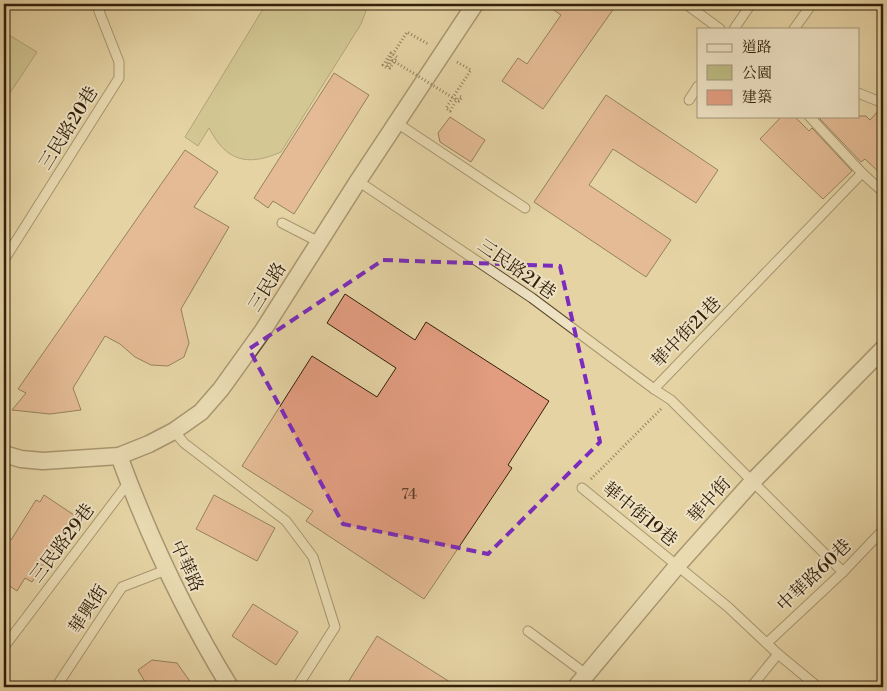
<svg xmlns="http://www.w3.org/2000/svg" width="887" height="691" viewBox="0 0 887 691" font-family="'Libre Bodoni','Noto Serif TC',serif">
	<rect width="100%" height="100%" fill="#e5d3a4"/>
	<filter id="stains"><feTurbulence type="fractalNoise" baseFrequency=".004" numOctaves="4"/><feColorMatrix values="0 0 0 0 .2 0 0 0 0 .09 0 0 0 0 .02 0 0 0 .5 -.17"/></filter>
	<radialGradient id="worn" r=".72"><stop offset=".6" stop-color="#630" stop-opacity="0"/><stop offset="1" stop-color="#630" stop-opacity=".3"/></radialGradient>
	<g fill="#bcba81" stroke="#776d46">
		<path d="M266 4H367L366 11 361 24 281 152C247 167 226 161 209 128L198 146 185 137Z"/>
		<polygon points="4,32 37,52 4,102"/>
	</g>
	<g fill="#e29d80" stroke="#32200a">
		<polygon points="545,4 617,4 543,109 502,81 518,58 527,64 561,15"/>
		<polygon points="334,73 369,95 294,214 273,201 268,208 254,198"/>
		<polygon points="606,95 718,170 696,203 613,149 589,185 671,240 646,277 534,202"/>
		<polygon points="880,109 883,109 883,176 865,159 861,162 820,119 822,116 866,116 870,120"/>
		<polygon points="782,116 794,116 809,131 812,128 852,171 823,199 760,139"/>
		<polygon points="450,117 485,140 471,162 440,142 438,133"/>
		<polygon points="185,150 218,172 194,207 229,227 181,309 189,343 184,357 168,366 151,365 135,357 120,344 105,336 73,388 81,410 50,414 12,410 26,393 18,389"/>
		<polygon points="345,294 415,340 426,322 549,401 508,465 512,468 424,599 306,521 313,511 242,466 312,356 377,397 396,368 327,323"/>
		<polygon points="44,495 80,519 60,551 54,548 32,582 25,578 17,591 4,582 4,535 11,540 36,500 40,502"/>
		<polygon points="214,495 275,528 257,561 196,529"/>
		<polygon points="253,604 298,632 276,665 232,636"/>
		<polygon points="377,636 458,687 345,687"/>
		<polygon points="152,660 177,663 194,687 148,687 138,670"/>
	</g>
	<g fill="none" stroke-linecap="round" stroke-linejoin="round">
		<g stroke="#5f4d30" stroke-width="11">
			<g id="lane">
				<polyline points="686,4 720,29"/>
				<polyline points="734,29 751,4"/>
				<polyline points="794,29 812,4"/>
				<polyline points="858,93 883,103"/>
				<polyline points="689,100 698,86"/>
				<polyline points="809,116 862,173 883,192"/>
				<polyline points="397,123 525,208"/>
				<polyline points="358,181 532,298 654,389 671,400 843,572"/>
				<polyline points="282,223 319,242"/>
				<polyline points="4,260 119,78 119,62 97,6 98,4"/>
				<polyline points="654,389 862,173"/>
				<polyline points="174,431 184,443 286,521 313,557 335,627 297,687"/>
				<polyline points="582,488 728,607 778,654 818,687"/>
				<polyline points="528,631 586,674"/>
				<polyline points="767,643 843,572 883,530"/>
				<polyline points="4,647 129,482"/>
				<polyline points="56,687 122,587 166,570"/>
				<polyline points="751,687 778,654"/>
			</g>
		</g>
		<g stroke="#5f4d30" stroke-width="19">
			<g id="street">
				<polyline points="4,454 21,459 43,461 119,456 149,444 174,431 201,412 221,389 262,332 358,181 475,4"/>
				<path d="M119 456C149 537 185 614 230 687"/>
				<polyline points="576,687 677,566 753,481 883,349"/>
			</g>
		</g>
		<g stroke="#32200a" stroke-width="3" stroke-dasharray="1 2.5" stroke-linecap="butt">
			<polyline points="392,60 387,68 383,65 391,53 397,57 390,68 386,65 407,32 428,44"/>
			<polyline points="457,62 471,70 446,108 450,111 459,96"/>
			<polyline points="455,99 459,101 462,97 459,96"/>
			<polyline points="591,479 661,409"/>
		</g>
		<use href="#lane" stroke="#eee2c4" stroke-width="9"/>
		<use href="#street" stroke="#eee2c4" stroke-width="16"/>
		<polyline stroke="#32200a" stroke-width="3" stroke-dasharray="1 2.5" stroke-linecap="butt" points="392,60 455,99"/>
	</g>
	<path d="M0 0H887V691H0ZM383 260 560 266 600 442 488 554 343 524 249 349Z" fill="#e5d3a4" fill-opacity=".55" fill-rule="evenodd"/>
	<path fill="none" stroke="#7b2cbf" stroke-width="4" stroke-dasharray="10 6" stroke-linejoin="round" d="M383 260 560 266 600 442 488 554 343 524 249 349Z"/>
	<g text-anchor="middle" stroke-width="4" stroke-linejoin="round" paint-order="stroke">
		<g font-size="15" fill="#5e3f28">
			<text x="409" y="499">74</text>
		</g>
		<g font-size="18" fill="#32200a" stroke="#eee2c4">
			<text transform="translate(68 128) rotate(-58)" y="6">三民路20巷</text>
			<text transform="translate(517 269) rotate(35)" y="6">三民路21巷</text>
			<text transform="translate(267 287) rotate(-58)" y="6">三民路</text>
			<text transform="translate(686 332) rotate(-46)" y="6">華中街21巷</text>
			<text transform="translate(709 500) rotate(-48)" y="6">華中街</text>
			<text transform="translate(640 514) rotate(39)" y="6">華中街19巷</text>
			<text transform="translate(62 543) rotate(-53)" y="6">三民路29巷</text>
			<text transform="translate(187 566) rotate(65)" y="6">中華路</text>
			<text transform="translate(814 575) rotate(-44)" y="6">中華路60巷</text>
			<text transform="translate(88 609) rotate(-57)" y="6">華興街</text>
		</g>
	</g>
	<rect width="887" height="691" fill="none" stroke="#e5d3a4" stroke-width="20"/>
	<rect x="5" y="5" width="877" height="681" fill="none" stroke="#32200a" stroke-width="2.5"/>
	<rect x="10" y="10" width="867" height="671" fill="none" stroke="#32200a"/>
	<rect x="697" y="28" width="162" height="90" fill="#eee2c4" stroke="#a3947a"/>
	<rect x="707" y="44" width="25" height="8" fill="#eee2c4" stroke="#a3947a"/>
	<text x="742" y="52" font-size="15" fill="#32200a">道路</text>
	<rect x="707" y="65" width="25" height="15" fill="#bcba81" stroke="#a3947a"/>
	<text x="742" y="78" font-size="15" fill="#32200a">公園</text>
	<rect x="707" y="90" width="25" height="15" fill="#e29d80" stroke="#a3947a"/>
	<text x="742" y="102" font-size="15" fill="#32200a">建築</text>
	<rect width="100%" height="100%" filter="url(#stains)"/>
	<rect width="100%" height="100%" fill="url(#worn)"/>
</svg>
